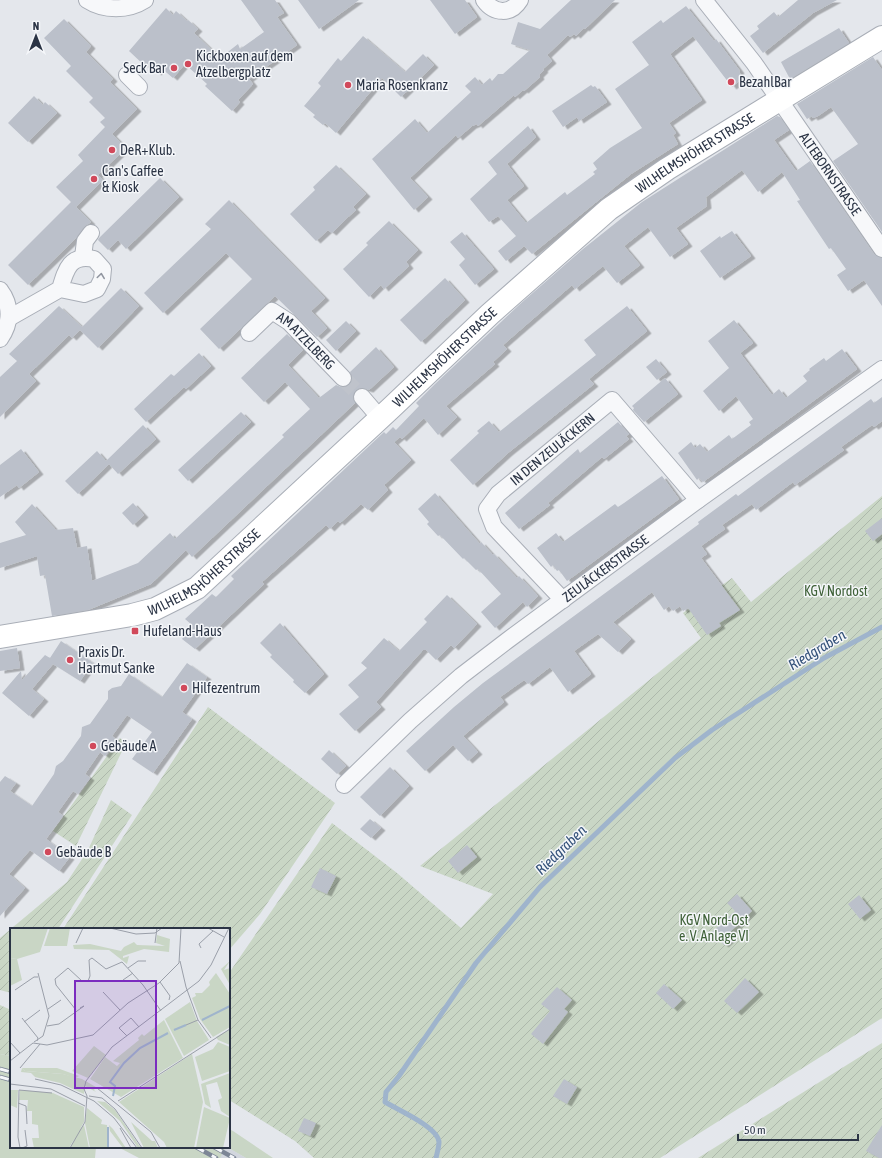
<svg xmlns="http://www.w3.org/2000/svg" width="882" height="1158" viewBox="0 0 882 1158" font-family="'Asap Condensed',sans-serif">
	<defs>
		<pattern id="garden-furrows" width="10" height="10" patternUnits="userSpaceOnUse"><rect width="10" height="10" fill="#c9d6c5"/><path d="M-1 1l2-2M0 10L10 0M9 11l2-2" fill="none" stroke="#adb8ab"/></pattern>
		<filter id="shadow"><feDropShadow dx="4.5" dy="2.5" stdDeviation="0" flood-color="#0004"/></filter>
	</defs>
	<rect width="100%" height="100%" fill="#e4e7ec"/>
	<polygon fill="#d2d6de" points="184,1147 227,1147 246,1158 205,1158"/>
	<g fill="#c9d6c5">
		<polygon points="0,1054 11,1056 11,1147 96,1147 95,1158 0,1158"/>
		<polygon points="229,1129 233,1131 273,1158 246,1158 227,1147 229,1147"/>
		<polygon points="118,1147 226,1147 220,1158 139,1158"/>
	</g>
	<g fill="url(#garden-furrows)">
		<polygon points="882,496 882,1018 660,1158 314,1158 295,1141 229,1100 229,973 332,823 397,873 461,928 493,894 420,866 701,638 683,613 732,578 751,602"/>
		<polygon points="208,707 335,803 260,914 229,950 229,929 63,929"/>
		<polygon points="120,738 126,743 76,846 53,831"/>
		<polygon points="111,800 132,815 58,929 11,929 11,993 0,990 0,938 67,882 88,850"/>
		<polygon points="0,1005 11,1010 11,1056 0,1054"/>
		<polygon points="882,1043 882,1158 698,1158"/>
	</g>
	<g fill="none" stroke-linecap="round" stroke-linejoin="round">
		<path stroke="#9fb4cc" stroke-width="5" d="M436 1158C437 1153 439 1147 439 1142 438 1127 398 1110 385 1102L386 1092 399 1076 476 963 540 887 675 758 712 730 824 658 882 627"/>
	</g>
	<g fill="#bbc0ca" filter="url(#shadow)">
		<polygon points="241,0 275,0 284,13 277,17 297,45 249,79 253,84 238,100 240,102 232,111 205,86 207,84 185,64 173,78 161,68 157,73 147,64 145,66 129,51 166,8 173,15 176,11 187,21 188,20 198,29 194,33 220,58 238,44 240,49 264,32"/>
		<polygon points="298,0 359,0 319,29"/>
		<polygon points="430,0 465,0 477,17 455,34"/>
		<polygon points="571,0 615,0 585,29 584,28 576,36 574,34 570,37 568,35 547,55 552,61 543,69 544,70 539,75 540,77 524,91 523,90 515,97 514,95 478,126 477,124 472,126 458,138 456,135 410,178 428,197 414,210 372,159 415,119 427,133 471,92 465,86 475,77 482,85 490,78 492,81 498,74 503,74 530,50 511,44 518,22 540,29"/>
		<polygon points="798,0 837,0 813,13 763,53 750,36 759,29 757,26 774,12 778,17"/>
		<polygon points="686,6 714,41 716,39 740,71 739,72 743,78 732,87 693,36 670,54 702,100 669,123 676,133 673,135 678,144 631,174 532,254 524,246 506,261 498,251 516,236 498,216 489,222 470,199 497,174 488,162 528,126 536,137 507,164 524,186 507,200 526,223 565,192 567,195 595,174 593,172 597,169 593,163 610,148 642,128 615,89 649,65 632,42 661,20 663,23"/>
		<polygon points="64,19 91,46 86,52 113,79 110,82 137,109 112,134 126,148 98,175 103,180 76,207 91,222 84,227 77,237 28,285 8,265 71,202 56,187 83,161 78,155 105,127 100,122 105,118 89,102 93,98 66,71 71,66 44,38"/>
		<polygon points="839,28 849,43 790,79 781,62"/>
		<polygon points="363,36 405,72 423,54 434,65 401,97 382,78 336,133 325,123 323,125 313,117 315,115 304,106 321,86 318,83 338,58 341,61"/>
		<polygon points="873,57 882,70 882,232 833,161 858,144 831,107 818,116 813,118 812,116 807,119 797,104"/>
		<polygon points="591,85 593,87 595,86 607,102 579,121 577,117 563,127 552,111"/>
		<polygon points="34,96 43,105 45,102 57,113 28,142 8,123"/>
		<polygon points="777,116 780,117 789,130 774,140 796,171 810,161 874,254 882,258 882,306 864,280 848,291 837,275 846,269 831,248 829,249 797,201 800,200 782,172 758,192 742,170 706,197 707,206 676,228 688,244 670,257 648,227 624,246 640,265 617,283 603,266 575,289 572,285 503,345 507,349 493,362 495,364 446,406 457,417 438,435 424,418 402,439 400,437 394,442 411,460 384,485 388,490 368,510 361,504 340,523 338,521 330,529 326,525 262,582 264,584 195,649 182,639 192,625 185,619 212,594 216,597 234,579 231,576 384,432 386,434 393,427 396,430 419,406 416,403 435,384 519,305 583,249 642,202"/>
		<polygon points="336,165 366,194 353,207 356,210 347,218 332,233 328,230 316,241 290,214 315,190 313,187"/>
		<polygon points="160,178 179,197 126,249 118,240 108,250 98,240 99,238"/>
		<polygon points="229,200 325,298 311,311 327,328 317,337 275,296 219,349 200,329 252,279 226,253 163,313 144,293 211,229 205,224"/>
		<polygon points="389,221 418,250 406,262 409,266 384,289 381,285 369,297 343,269 368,245 366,243"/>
		<polygon points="732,231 751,256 720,278 700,251 720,236 721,238"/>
		<polygon points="462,232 494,269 475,285 459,265 465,259 450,242"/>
		<polygon points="445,278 465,300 421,342 400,320"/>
		<polygon points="121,288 139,306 98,348 80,330 72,338 69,335 29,374 36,381 0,417 0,377 17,361 9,354 59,306 82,327"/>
		<polygon points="627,306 647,331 589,379 594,384 508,453 473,485 450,460 479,433 477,431 489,421 499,432 596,355 584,340"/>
		<polygon points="734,320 753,343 740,353 772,395 779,389 786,398 807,381 803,376 810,370 809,369 824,358 826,361 842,349 857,369 703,482 699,478 697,480 678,453 691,442 695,448 700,444 707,452 729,435 732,439 751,425 749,422 753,419 736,396 719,411 703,391 729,368 708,341"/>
		<polygon points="346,321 356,331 336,351 326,340"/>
		<polygon points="287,334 303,350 288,365 319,398 336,385 341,387 349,385 352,380 350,372 376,347 394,367 369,390 361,388 356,390 353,398 355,403 192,557 186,550 151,584 88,610 52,616 45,575 40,576 37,556 0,568 0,543 26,535 15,522 32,504 56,530 73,528 77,548 87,546 92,581 138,563 170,533 175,539 284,437 282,435 310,409 285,382 264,402 241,378"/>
		<polygon points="199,353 211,366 186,389 184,387 146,422 134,409 171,374 174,376"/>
		<polygon points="656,359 667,372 657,380 646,367"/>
		<polygon points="665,378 678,394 644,422 633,410 634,408 632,406"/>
		<polygon points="882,397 882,421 874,427 872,425 841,447 844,450 795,485 793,482 756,510 752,504 722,525 725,529 701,546 707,554 701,558 740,610 719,623 721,626 707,635 688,608 683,611 680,606 673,611 669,606 664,610 652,592 613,622 631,639 618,652 598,634 574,651 591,674 568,692 550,667 528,684 524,680 500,697 504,702 463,736 478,752 468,761 453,745 425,771 406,751 454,707 483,683 699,524 698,522 736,494 738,496 765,476 871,399 874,403"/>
		<polygon points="241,412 251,422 188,481 178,470"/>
		<polygon points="618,422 629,434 626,436 629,439 604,459 602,457 548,503 550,505 519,529 505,513 578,449 580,453"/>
		<polygon points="143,425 156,439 118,474 109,464 78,494 65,481 97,451 106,461"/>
		<polygon points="21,449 39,472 19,488 17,485 0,497 0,465"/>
		<polygon points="662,476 679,499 567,581 559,570 557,571 553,565 551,567 537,548 556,533 563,542 615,504 618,507 624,503"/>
		<polygon points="435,493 480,544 481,542 493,555 494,554 517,578 519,576 538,596 527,607 523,602 495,628 481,612 501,594 478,569 476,570 464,558 463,559 440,535 438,536 427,524 429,522 418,509"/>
		<polygon points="133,503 144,515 133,525 122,513"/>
		<polygon points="882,518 882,534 873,541 865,531"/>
		<polygon points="447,595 477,624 454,648 451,645 436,660 426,650 423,650 376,702 381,707 355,731 339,714 359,697 348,685 367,668 361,663 384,638 399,651 427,622 424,619"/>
		<polygon points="280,623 324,674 305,693 293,682 294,680 270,657 272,655 260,643"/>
		<polygon points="61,641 93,663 80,681 53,664 32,689 44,699 29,716 2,693 21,671 22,680 45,655 50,658"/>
		<polygon points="17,648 20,668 0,671 0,651"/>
		<polygon points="187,663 207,677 182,712 192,719 153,773 132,759 152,732 127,715 112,736 117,740 105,756 100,752 85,774 90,778 78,794 73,791 58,812 63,816 46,839 70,857 59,871 30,850 9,874 25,888 0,916 0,782 5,776 16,783 10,791 32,806 54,774 56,766 63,761 81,736 82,727 90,724 108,699 108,691 112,688 121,686 129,674 162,697"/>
		<polygon points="329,750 346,766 337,774 321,759"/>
		<polygon points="390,767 409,786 380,816 360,797"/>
		<polygon points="370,819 381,828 371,838 360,829"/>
		<polygon points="467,845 477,857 458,873 448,861"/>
		<polygon points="320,868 336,876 327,894 311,887"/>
		<polygon points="737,894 752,911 729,933 733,937 724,945 712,932 735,911 727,903"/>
		<polygon points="859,895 871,910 860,919 848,904"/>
		<polygon points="745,978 759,992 737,1013 724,1001"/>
		<polygon points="664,984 682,1000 673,1009 656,993"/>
		<polygon points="557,987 572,1000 564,1009 568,1012 543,1044 531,1034 550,1011 541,1004"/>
		<polygon points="564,1079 577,1087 567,1104 553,1096"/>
		<polygon points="304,1118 316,1123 310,1136 298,1131"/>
		<polygon points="882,1125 882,1158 879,1158 866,1151"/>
	</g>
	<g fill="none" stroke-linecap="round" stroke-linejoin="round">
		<polyline stroke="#bfc3cb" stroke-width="16" stroke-dasharray="16 8" stroke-linecap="butt" points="343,378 362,397"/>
		<g stroke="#a9aeb7" stroke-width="18">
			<g id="street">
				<path d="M87 0C104 11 128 11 145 0"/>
				<path d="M484 0C494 14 511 15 520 0"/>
				<path id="s1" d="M704 0 754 63 882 249"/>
				<polyline points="127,75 139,87"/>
				<polyline points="83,257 85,241 91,233"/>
				<path d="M0 290C12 306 11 323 0 339"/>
				<path d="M9 318 60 289 84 294 97 289 102 279 103 269 94 259C70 254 66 269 60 289"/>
				<path id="s2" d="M249 333 272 311 289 322 343 378"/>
				<polyline points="362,397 380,418"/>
				<path id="s3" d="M563 600 494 527 487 509 498 494 612 400 698 500"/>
				<path id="s4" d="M344 785 410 721 461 676 508 640 698 500 882 369"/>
			</g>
		</g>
		<g stroke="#a9aeb7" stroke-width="24">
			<g id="secondary">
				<path id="s5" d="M0 637 132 615 155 609 197 588 391 408 490 314 609 209 667 169 882 37"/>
			</g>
		</g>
		<use href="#street" stroke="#f7f8fa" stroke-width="16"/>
		<use href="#secondary" stroke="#fff" stroke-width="22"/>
		<g stroke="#7d8696" stroke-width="4.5">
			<g id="rail">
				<polyline points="0,1069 11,1072"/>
				<polyline points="0,1077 11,1080"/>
				<polyline points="196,1147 216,1158"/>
				<polyline points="214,1147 234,1158"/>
			</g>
		</g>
		<use href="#rail" stroke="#f4f6f9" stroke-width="3" stroke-dasharray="9" stroke-linecap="butt"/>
	</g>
	<defs><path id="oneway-chevron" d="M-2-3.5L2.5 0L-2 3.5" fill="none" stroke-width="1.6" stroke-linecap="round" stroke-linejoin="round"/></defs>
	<use stroke="#9196a0" href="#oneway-chevron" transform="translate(101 276) rotate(-82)"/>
	<g fill="#d1495b" stroke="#f4f6f9" stroke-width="1.5">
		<circle cx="188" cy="64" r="4"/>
		<circle cx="174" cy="68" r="4"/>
		<circle cx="731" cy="82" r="4"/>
		<circle cx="348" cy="85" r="4"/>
		<circle cx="112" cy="150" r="4"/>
		<circle cx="94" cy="179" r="4"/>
		<rect x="131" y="627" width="8" height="8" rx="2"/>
		<circle cx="70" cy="660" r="4"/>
		<circle cx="184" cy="688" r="4"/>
		<circle cx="93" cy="746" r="4"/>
		<circle cx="48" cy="852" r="4"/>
	</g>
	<g text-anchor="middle" stroke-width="3" stroke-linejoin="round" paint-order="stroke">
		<g font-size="14" fill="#2b3445" stroke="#f4f6f9" text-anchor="start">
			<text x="196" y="61">Kickboxen auf dem<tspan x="196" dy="16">Atzelbergplatz</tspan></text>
			<text x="166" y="73" text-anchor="end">Seck Bar</text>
			<text x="739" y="87">BezahlBar</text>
			<text x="356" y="90">Maria Rosenkranz</text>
			<text x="120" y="155">DeR+Klub.</text>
			<text x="102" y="176">Can's Caffee<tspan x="102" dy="16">&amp; Kiosk</tspan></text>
			<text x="143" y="636">Hufeland-Haus</text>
			<text x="78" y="657">Praxis Dr.<tspan x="78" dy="16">Hartmut Sanke</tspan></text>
			<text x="192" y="693">Hilfezentrum</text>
			<text x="101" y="751">Gebäude A</text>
			<text x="56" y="857">Gebäude B</text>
		</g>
		<g font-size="14" fill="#2b3445" stroke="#f4f6f9">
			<text dy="5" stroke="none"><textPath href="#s5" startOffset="867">WILHELMSHÖHER STRASSE</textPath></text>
			<text dy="5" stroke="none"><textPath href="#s1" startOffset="215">ALTEBORNSTRASSE</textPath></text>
			<text dy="5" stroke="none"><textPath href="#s2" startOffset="77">AM ATZELBERG</textPath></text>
			<text dy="5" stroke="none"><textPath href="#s5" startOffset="543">WILHELMSHÖHER STRASSE</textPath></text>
			<text dy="5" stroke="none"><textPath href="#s3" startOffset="209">IN DEN ZEULÄCKERN</textPath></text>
			<text dy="5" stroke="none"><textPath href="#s4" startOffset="340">ZEULÄCKERSTRASSE</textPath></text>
			<text dy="5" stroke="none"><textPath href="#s5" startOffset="219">WILHELMSHÖHER STRASSE</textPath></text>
		</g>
		<g font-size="14" fill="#3f6138" stroke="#f4f6f9">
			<text x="836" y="596">KGV Nordost</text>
			<text x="714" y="925">KGV Nord-Ost<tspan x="714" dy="16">e. V. Anlage VI</tspan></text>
		</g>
		<g font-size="15" font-style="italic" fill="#34527a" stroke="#f4f6f9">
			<text transform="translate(817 650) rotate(-31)" y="5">Riedgraben</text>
			<text transform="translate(561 850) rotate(-44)" y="5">Riedgraben</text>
		</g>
	</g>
	<g transform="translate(10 928)">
		<rect width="220" height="220" fill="#e4e7ec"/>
		<path d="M220 33 214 42 220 40V57L211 41ZM12 140 15 143 53 146 72 151 98 166 86 159 84 162 86 164 75 158 74 166 50 155 25 149 21 145 11 144ZM87 173 95 174 105 182 131 220H128L110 193ZM121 194 142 213H145L148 220H134ZM99 197 103 201 116 220H113L100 203Z" fill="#c9d6c5"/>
		<path d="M0 0H38L30 24 7 31 0 30ZM147 7 160 11 159 24 134 21 113 28V30L119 28 117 36 99 22 64 21 63 17 80 16 111 23 114 19 124 14 127 17 155 18 146 15Z" fill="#c9d6c5"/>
		<path d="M40 0H60L57 18H34ZM0 30 7 31 12 52 0 58ZM206 45 220 66V99L203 109 190 91 182 70 186 68 185 65H192L200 57 199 54ZM180 74 187 93 199 112 174 128 155 91ZM154 92 173 130 111 169 80 151 95 129 107 138 110 135 103 133 129 112 128 110 132 106 134 108ZM220 101V117L208 112 206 109ZM208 114 220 119V143L192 153 185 129 203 121ZM84 118 96 127 78 150 62 143ZM182 126 193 174 184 220H157L154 214 109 174ZM12 140H47L69 148 65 150 53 146 15 143ZM220 145V189L211 183 208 172 212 170 207 154 196 157 201 180 195 176 191 156ZM0 162H8L7 180 0 177ZM10 162 43 165 74 179V194L59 220H24L22 210H29L28 197 22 196V183H17L18 172H9ZM194 179 220 190 213 220H186ZM77 180 92 192 91 196 97 197V220H80L75 195ZM74 197 79 220H60L68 203Z" fill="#c9d6c5"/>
		<path fill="none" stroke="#9fb4cc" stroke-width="2" d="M192 92 220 78M164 102 176 97M103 168 105 158 100 154 114 135 130 120 158 105M98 199V220"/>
		<path fill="none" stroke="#9a9fa9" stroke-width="1" d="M100 0 126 6 145 5 152 0M198 0 214 9M66 15 73 0M145 15 147 0M191 20 189 16 203 3M170 33 176 59 188 92 201 110M118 40 128 33H136M113 52 123 45M150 54 160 68 159 72M5 62 24 49H28M93 64 110 82M38 81 51 72M66 82 46 57 45 51 58 40 72 53H78L80 48 79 32 82 30 96 41 112 34 133 57 151 83M12 90 28 110 27 113M14 94 30 82M176 97 188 92M37 98 49 96 74 78 70 80M117 108 109 100 121 90 129 99M0 114 10 125M24 114 33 108 39 88 28 45M0 133 23 115 37 117 83 107 118 75 149 55 169 35 171 0M10 140 30 116M25 151 51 157 84 173 104 190 127 220M0 156 41 161 75 178M87 160 141 204 150 220M79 168 92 170 105 181 132 220M108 173 220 101M8 175 16 178 17 196M110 200 121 220M10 220 8 209 9 162 42 165M12 220 17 218 15 202M60 220 75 194 77 168 74 161 76 153 102 119 189 53 201 37 219 0"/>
		<path fill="#7b2cbf" fill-opacity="0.15" stroke="#7b2cbf" stroke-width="2" d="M65 53H146V160H65Z"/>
		<rect width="220" height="220" fill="none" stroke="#2b3445" stroke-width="2"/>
	</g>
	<g transform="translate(36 36)" stroke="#f4f6f9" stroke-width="3" paint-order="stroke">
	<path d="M0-3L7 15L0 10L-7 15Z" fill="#2b3445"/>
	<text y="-6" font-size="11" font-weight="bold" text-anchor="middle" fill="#2b3445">N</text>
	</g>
	<path d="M738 1134v6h120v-6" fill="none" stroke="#2b3445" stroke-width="2"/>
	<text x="744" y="1134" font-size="12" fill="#2b3445" stroke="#f4f6f9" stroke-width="3" paint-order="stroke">50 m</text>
</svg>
